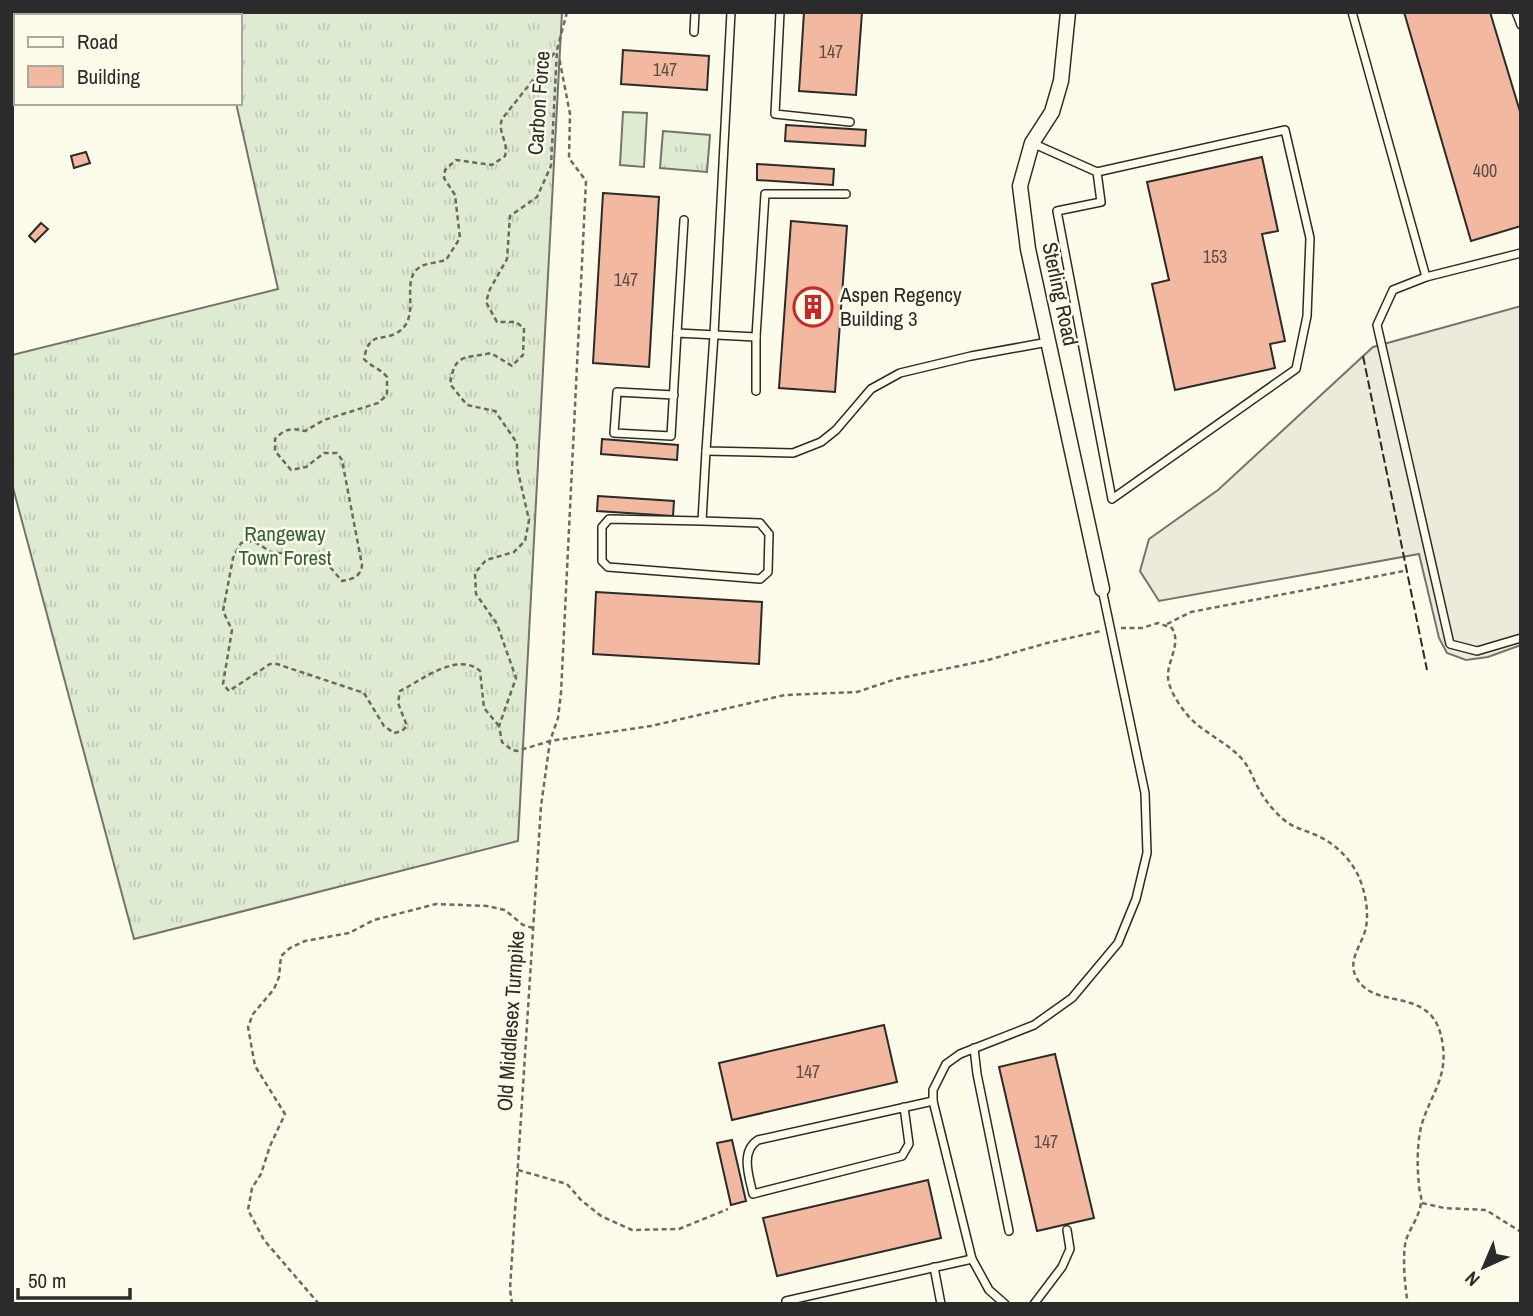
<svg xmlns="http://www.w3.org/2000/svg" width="1533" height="1316" viewBox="0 0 1533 1316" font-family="'Archivo Narrow',sans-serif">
	<defs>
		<pattern id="grass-tufts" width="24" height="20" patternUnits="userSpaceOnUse" patternTransform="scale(1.75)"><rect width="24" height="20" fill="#deebd1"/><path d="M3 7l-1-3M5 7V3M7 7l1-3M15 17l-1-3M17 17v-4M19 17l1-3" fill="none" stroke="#bfcab4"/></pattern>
	</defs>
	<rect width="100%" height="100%" fill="#fdfbea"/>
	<g fill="url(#grass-tufts)" stroke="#74746e" stroke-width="2">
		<polygon points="215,12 562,12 518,841 134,939 12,484 12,355 278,289 236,103 240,103 240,16 216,16"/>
		<polygon points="663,131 710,135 707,172 660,168"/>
	</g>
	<polygon fill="#deebd1" stroke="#74746e" stroke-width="2" points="623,112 647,113 644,167 620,165"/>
	<polygon fill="#eceadb" stroke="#74746e" stroke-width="2" points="1521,306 1521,645 1488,657 1466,660 1447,653 1439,638 1419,554 1159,601 1140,571 1149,539 1218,490 1373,347"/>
	<g fill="#f2b8a0" stroke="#2b2b2b" stroke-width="2">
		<polygon points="804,12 862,12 856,95 799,91"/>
		<polygon points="1404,12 1490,12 1521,115 1521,226 1471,241"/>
		<polygon points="623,50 709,56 707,90 621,84"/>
		<polygon points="786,125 866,130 865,146 785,141"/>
		<polygon points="86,152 90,163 74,168 71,156"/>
		<polygon points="1262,157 1278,231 1262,234 1285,341 1270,344 1275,368 1175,390 1152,284 1169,280 1147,182"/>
		<polygon points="757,164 834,169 833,185 757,180"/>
		<polygon points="603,193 659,197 649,367 593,363"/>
		<polygon points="791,221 847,226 835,392 779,388"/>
		<polygon points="41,223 48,229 35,242 29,236"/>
		<polygon points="602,439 678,445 677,460 601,454"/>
		<polygon points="598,496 674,501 673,516 597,511"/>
		<polygon points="596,592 762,602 759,664 593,654"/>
		<polygon points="884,1025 897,1082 732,1120 719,1063"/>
		<polygon points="1055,1054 1094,1218 1037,1231 999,1067"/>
		<polygon points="732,1140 746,1201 731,1205 717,1143"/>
		<polygon points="928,1180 941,1238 777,1276 763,1218"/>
	</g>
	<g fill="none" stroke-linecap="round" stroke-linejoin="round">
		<g stroke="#2b2b2b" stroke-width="10">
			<g id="service">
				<polyline points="731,12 714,335 706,451 793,453 821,442 836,430 871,389 900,373 971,356 1048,342"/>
				<polyline points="780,12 775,114 850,122"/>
				<polyline points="1352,12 1426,277 1393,290 1377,325 1450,644 1477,651 1521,638"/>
				<polyline points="1516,12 1521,25"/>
				<polyline points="694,32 695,12"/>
				<polyline points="1032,143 1097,172 1285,130 1310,238 1307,316 1296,369 1112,499 1057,211 1101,202 1097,172"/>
				<polyline points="1426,277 1521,253"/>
				<polyline points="677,333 684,220"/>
				<polyline points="756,391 756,337"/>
				<polyline points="674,395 617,392 614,433 671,436 677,333 756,337 765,194 846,194"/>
				<polyline points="702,521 609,519 602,527 602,561 608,567 760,579 768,572 769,534 760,523 702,521 706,451"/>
				<polyline points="974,1048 977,1074 1009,1231"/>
				<path d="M904 1107 909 1144 902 1156 753 1194C749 1177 740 1151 758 1140L933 1101"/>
				<polyline points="934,1267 941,1304"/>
				<polyline points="787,1304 786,1301 972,1259"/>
				<polyline points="1005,1304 989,1290 972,1259 933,1101 933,1090 946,1064 960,1054 1034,1025 1072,998 1118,943 1136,899 1147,853 1145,793 1102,589"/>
				<polyline points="1034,1304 1062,1267 1070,1249 1067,1230"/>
			</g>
		</g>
		<g stroke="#2b2b2b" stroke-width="17">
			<polyline id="minor" points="1068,12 1061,81 1052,112 1032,143 1020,186 1028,249 1102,589"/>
		</g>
		<g stroke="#6a6964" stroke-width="2.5" stroke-dasharray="5 3.5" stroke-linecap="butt">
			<path d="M567 12 557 50 551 166 537 197 510 216 507 259 490 289 486 302 497 322H516L524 328 523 355 512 366 491 353C463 359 455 353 450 384L467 405 495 411 517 443V467L529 520 525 541 514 552 486 560 475 573 476 594 497 624 516 678 499 726 502 742 512 750 517 751 550 741 651 726 785 695 857 692 896 679 988 660 1047 643 1101 631"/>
			<polyline points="1167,624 1191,612 1404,571"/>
			<path d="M1121 628H1142L1158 623 1172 628C1181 643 1169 658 1168 674 1167 686 1177 702 1185 712 1200 732 1225 740 1242 759 1251 769 1253 780 1260 791 1266 802 1274 811 1283 819 1293 828 1305 830 1316 835 1334 843 1349 857 1358 875 1365 890 1369 911 1366 927 1363 944 1347 959 1356 977 1375 1014 1436 981 1443 1047 1447 1080 1429 1097 1421 1127 1417 1145 1417 1167 1419 1185 1419 1191 1422 1196 1421 1201 1421 1214 1410 1228 1406 1240 1402 1255 1405 1289 1408 1304"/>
			<path d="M499 726 484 708 480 671C458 651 422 680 400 691L398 703 407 726 402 731 394 733 384 726 364 693 277 664H270L229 691 223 684 232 630 223 611 233 558 241 543 253 541 273 553H318L342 581C352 579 361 577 362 565L342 460 337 453H324L306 467 291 470 275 451V439C285 428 292 428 305 431L324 420 378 403 387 395V377C380 368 371 367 364 359 370 326 385 346 403 328 420 311 398 275 424 265 431 263 439 262 446 260L460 238 455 195 444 178 445 170 456 160 492 165 505 156C509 141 497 133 502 119L556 51"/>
			<polyline points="518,1170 567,1184 581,1200 601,1216 632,1230 679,1229 728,1209"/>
			<polyline points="1422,1203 1444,1208 1486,1210 1521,1232"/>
			<polyline points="319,1304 264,1240 248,1210 252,1188 261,1174 270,1146 285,1114 255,1066 248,1027 253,1014 274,989 279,977 281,956 290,948 305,941 349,933 374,920 436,904 487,906 505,910 523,925 533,928"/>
			<polyline points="512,1304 510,1289 541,806 550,741 558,718 561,693 586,181 569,158 570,114 559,57"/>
		</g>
		<use href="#service" stroke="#fdfbea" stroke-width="7"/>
		<use href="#minor" stroke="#fdfbea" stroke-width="14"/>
		<polyline stroke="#2b2b2b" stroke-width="2" stroke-dasharray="9 3.5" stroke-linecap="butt" points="1363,356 1427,670"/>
	</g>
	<defs>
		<g id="building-ring" transform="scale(2.0125)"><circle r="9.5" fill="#fdfbea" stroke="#c62828" stroke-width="1.5"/><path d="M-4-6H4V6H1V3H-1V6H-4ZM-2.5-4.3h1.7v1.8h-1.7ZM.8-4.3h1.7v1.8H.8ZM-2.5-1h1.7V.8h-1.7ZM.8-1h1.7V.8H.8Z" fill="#c62828"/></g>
	</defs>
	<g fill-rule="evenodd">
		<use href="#building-ring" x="813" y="307"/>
	</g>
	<g text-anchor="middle" stroke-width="5" stroke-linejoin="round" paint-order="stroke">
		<g font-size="18" fill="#5d4e48">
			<text x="831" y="58">147</text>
			<text x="665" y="76">147</text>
			<text x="1485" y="177">400</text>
			<text x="1215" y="263">153</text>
			<text x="626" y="286">147</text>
			<text x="808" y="1078">147</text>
			<text x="1046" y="1148">147</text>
		</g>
		<g font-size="21" fill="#2b2b2b" stroke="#fdfbea">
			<text transform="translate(539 103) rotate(-86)" y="7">Carbon Force</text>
			<text transform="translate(1060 294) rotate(78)" y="7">Sterling Road</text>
			<text transform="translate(511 1021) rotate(-86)" y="7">Old Middlesex Turnpike</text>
		</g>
		<g font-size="21" fill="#2b2b2b" stroke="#fdfbea" text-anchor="start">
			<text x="840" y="302">Aspen Regency<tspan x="840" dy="24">Building 3</tspan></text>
		</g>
		<g font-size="21" fill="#34623c" stroke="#fdfbea">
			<text x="285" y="541">Rangeway<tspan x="285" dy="24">Town Forest</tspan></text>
		</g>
	</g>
	<rect width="1533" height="1316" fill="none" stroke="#2b2b2b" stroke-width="28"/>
	<rect x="14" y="14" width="228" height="91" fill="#fdfbea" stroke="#a9a89e" stroke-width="2"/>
	<rect x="28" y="37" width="35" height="10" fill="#fdfbea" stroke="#a9a89e" stroke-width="2"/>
	<text x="77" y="49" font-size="21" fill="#2b2b2b">Road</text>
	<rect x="28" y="66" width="35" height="21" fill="#f2b8a0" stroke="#a9a89e" stroke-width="2"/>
	<text x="77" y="84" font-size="21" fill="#2b2b2b">Building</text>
	<g transform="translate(1484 1267) rotate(224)" stroke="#fdfbea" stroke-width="5" paint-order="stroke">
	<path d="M0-5L12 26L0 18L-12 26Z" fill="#2b2b2b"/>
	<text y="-10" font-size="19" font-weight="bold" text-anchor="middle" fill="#2b2b2b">N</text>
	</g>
	<path d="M18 1288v10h112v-10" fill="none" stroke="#2b2b2b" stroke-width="3.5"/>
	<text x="28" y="1288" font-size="21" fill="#2b2b2b" stroke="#fdfbea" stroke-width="5" paint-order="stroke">50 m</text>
</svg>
